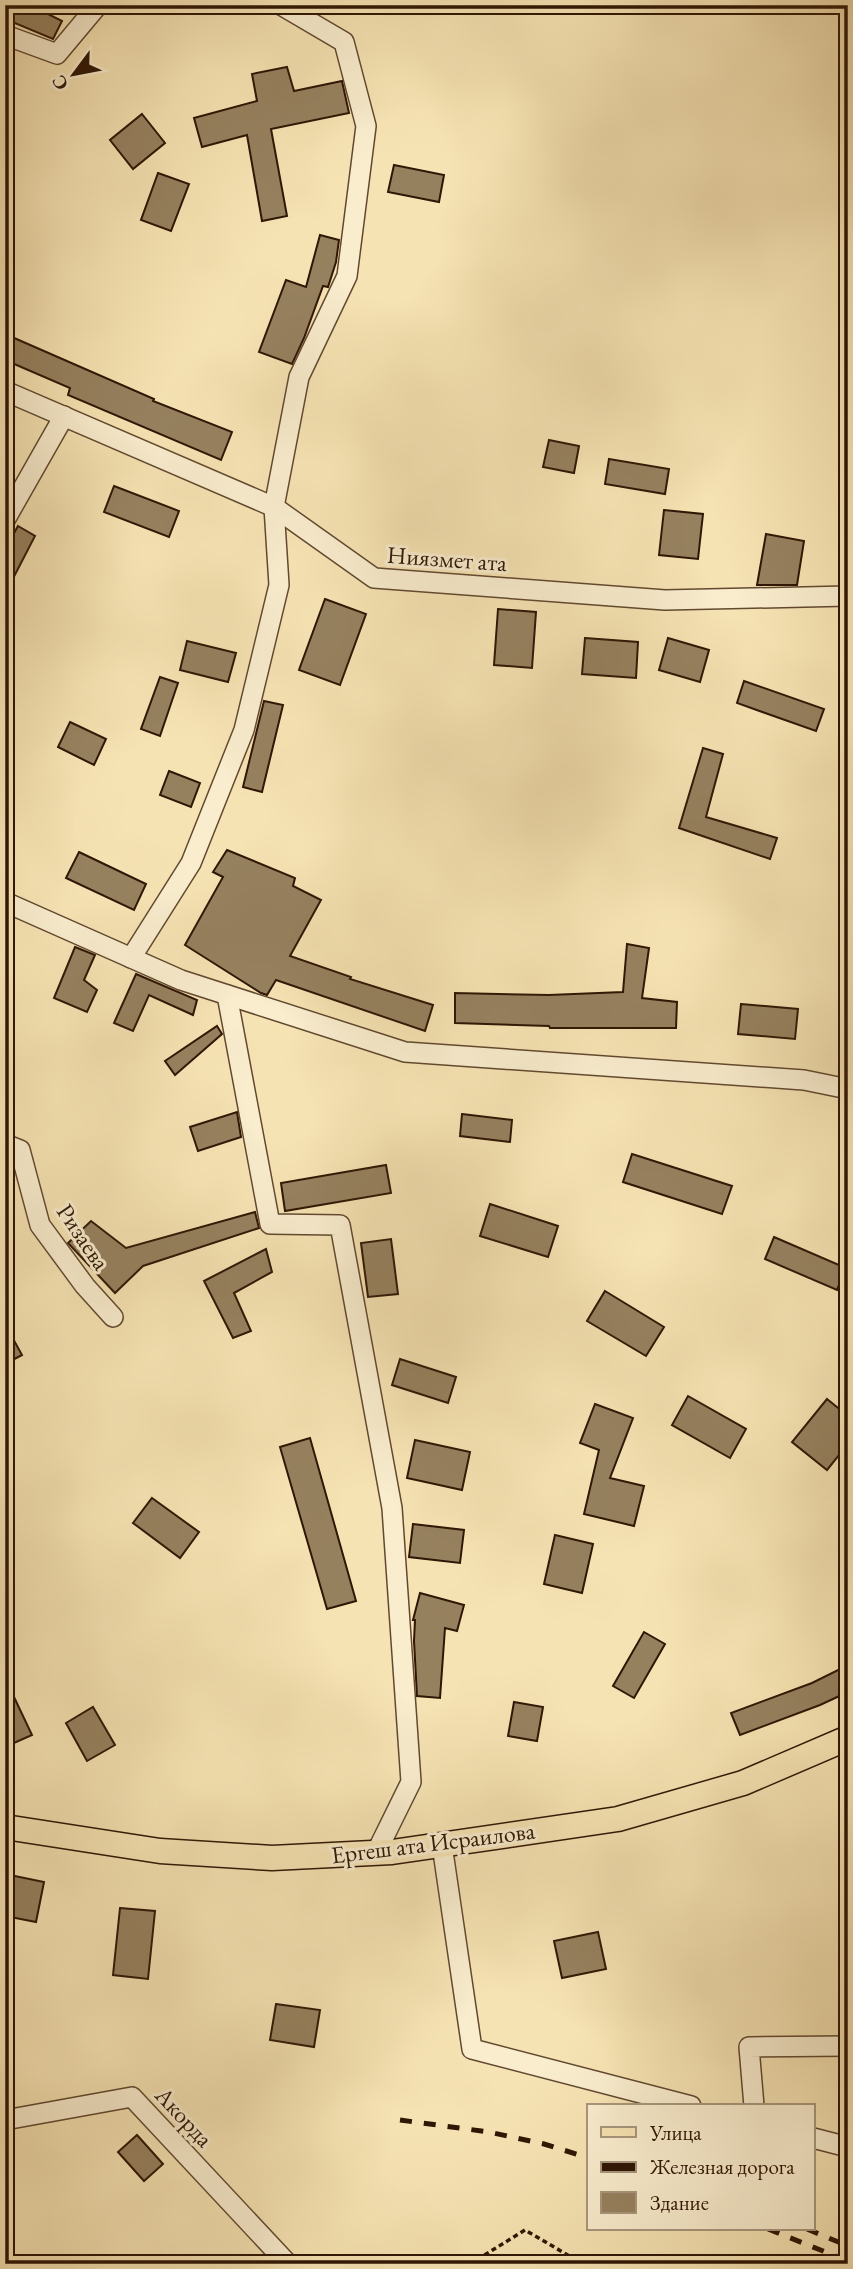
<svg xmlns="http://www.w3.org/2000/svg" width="853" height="2269" viewBox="0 0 853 2269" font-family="'EB Garamond',serif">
	<rect width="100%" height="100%" fill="#f6e3b3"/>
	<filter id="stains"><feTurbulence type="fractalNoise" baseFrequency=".00286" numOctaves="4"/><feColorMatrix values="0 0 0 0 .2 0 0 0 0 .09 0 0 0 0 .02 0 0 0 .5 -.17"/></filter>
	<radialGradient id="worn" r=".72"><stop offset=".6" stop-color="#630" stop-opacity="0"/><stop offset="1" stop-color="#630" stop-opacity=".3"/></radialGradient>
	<g fill="#96815f" stroke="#2f1605" stroke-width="2">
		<polygon points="8,5 30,5 62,21 53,39 5,19"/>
		<polygon points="287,67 294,91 342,81 349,113 271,129 287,216 262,221 247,135 202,147 194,118 257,101 252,74"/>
		<polygon points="142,114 165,143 133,169 110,140"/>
		<polygon points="394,165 444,175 439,202 388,192"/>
		<polygon points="158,173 189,184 171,231 141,220"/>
		<polygon points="320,235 339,240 336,262 328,287 323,286 304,338 292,364 259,352 286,280 306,287"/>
		<polygon points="5,334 154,399 153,401 232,432 221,460 68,395 70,388 5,360"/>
		<polygon points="549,440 579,446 574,473 543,467"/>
		<polygon points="609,459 669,469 665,494 605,484"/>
		<polygon points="114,486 179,511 169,537 104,512"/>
		<polygon points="664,510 703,514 698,559 659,555"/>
		<polygon points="18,526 35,536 5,594 5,550"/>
		<polygon points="766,534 804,541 797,585 757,585"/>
		<polygon points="325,599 366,614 340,685 299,670"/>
		<polygon points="498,609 536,612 532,668 494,665"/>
		<polygon points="585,638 638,642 636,678 582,674"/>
		<polygon points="668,638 709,650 700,682 659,670"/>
		<polygon points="187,641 236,653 228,682 180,670"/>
		<polygon points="160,677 178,683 160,736 141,729"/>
		<polygon points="744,681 824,709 816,731 737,703"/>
		<polygon points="264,701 283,705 262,792 243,787"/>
		<polygon points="70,722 106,739 94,765 58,747"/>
		<polygon points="703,748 723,754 706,817 777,838 770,859 679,828"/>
		<polygon points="169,771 200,783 191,807 160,795"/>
		<polygon points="227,850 295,878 293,886 321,900 290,956 351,977 350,979 433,1005 425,1031 276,980 267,995 261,993 185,945 223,877 213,872"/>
		<polygon points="79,852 146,884 134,910 66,878"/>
		<polygon points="627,944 649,948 642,998 677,1002 676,1028 550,1028 549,1026 455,1023 455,993 549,995 623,992"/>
		<polygon points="75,947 95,955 84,980 97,990 87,1012 54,998"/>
		<polygon points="136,974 197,1000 193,1015 149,995 133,1031 114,1023"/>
		<polygon points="741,1004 798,1009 795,1039 738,1034"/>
		<polygon points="217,1026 222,1034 175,1075 165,1061"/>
		<polygon points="237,1112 241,1137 198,1151 190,1127"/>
		<polygon points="462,1114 512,1120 510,1142 460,1136"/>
		<polygon points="632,1154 732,1186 722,1214 623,1182"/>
		<polygon points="386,1165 391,1193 285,1211 281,1183"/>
		<polygon points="490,1204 558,1226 548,1257 480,1236"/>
		<polygon points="255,1212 259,1228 143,1266 115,1293 68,1243 91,1221 126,1248"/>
		<polygon points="774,1237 846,1268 837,1290 765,1259"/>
		<polygon points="391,1239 398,1294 368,1297 361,1243"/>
		<polygon points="266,1249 272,1272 234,1293 251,1331 233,1338 204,1281"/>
		<polygon points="605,1291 664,1327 646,1356 587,1321"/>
		<polygon points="5,1324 22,1355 5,1364"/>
		<polygon points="400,1359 456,1377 448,1403 392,1385"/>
		<polygon points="688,1396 746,1429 730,1458 672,1425"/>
		<polygon points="827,1399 848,1416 848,1444 827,1470 792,1442"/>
		<polygon points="595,1404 633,1418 610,1478 644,1486 634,1526 584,1514 599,1450 580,1443"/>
		<polygon points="310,1438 356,1601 327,1609 280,1447"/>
		<polygon points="415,1440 470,1452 462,1490 407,1478"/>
		<polygon points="152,1498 199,1532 180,1558 133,1523"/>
		<polygon points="413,1524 464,1530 460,1563 409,1557"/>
		<polygon points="555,1535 593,1544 582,1593 544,1584"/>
		<polygon points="420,1593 464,1605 457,1631 445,1628 440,1698 417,1696 414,1641 415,1620 413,1620"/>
		<polygon points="644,1632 665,1644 634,1698 613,1686"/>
		<polygon points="848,1665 848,1692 820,1705 740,1735 731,1713 812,1683"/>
		<polygon points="5,1678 32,1735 5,1747"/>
		<polygon points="514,1702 543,1707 537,1741 508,1736"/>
		<polygon points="93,1707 115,1745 87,1761 66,1723"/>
		<polygon points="5,1874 44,1882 36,1922 5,1916"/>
		<polygon points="120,1908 155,1911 148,1979 113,1975"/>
		<polygon points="598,1932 606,1969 562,1978 554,1941"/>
		<polygon points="276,2004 320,2010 314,2047 270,2040"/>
		<polygon points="137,2135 163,2164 144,2181 118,2152"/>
	</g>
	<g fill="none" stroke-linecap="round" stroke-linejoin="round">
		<g stroke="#614930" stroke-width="22">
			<g id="minor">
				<polyline points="5,35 57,54 98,5"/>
				<polyline points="5,391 274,507 374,578 665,600 848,596"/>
				<polyline points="5,520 64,416"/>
				<polyline points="5,902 181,980 405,1052 804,1080 848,1089"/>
				<polyline points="131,958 191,863 244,730 279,585 274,507 299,377 347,276 366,126 344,42 281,5"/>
				<polyline points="227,995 270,1224 340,1225 392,1508 411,1782 376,1853"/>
				<polyline points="5,1144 20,1150 40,1225 85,1286 113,1317"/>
				<polyline points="442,1845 472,2049 691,2106"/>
				<polyline points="754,2106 749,2047 848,2046"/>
				<polyline points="5,2120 132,2097 288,2264"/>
				<polyline points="813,2138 848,2147"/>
			</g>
		</g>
		<g stroke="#2f1605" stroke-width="27">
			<polyline id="major" points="5,1827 160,1851 272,1858 392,1852 618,1819 743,1783 848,1738"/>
		</g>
		<polyline stroke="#2f1605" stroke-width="3.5" stroke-dasharray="5 3.5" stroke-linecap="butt" points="470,2264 525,2230 583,2264"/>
		<use href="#minor" stroke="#f9edce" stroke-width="19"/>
		<use href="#major" stroke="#f6e3b3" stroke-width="24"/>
		<g stroke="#2f1605" stroke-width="5" stroke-dasharray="12 12" stroke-linecap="butt">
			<polyline points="400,2120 489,2132 544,2144 589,2158"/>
			<polyline points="768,2229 848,2261"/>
			<polyline points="807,2229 848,2246"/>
		</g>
	</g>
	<g text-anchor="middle" stroke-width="6" stroke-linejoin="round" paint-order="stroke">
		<g font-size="24" fill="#2f1605" stroke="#f9edce">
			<text transform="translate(447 559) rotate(4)" y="8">Ниязмет ата</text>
			<text transform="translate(83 1237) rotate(56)" y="8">Ризаева</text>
			<text transform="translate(433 1843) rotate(-7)" y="8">Ергеш ата Исраилова</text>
			<text transform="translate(184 2117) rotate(47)" y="8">Акорда</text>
		</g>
	</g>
	<rect width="853" height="2269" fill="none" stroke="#f6e3b3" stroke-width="28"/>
	<rect x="7" y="7" width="839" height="2255" fill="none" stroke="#2f1605" stroke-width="3.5"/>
	<rect x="14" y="14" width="825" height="2241" fill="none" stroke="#2f1605" stroke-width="2"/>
	<rect x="587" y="2104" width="228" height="126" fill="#f9edce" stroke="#a8977e" stroke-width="2"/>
	<rect x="601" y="2127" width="35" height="10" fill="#f6e3b3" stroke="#a8977e" stroke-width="2"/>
	<text x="650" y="2140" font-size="21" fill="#2f1605">Улица</text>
	<rect x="601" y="2162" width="35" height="10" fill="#2f1605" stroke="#a8977e" stroke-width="2"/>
	<text x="650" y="2174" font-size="21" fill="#2f1605">Железная дорога</text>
	<rect x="601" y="2192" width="35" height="21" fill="#96815f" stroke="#a8977e" stroke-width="2"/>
	<text x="650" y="2210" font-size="21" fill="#2f1605">Здание</text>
	<g transform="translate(74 74) rotate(238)" stroke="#f9edce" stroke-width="5" paint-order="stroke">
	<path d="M0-5L12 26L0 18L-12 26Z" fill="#2f1605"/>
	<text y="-10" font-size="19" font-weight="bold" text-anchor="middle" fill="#2f1605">С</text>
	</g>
	<rect width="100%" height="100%" filter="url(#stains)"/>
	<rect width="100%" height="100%" fill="url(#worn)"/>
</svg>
